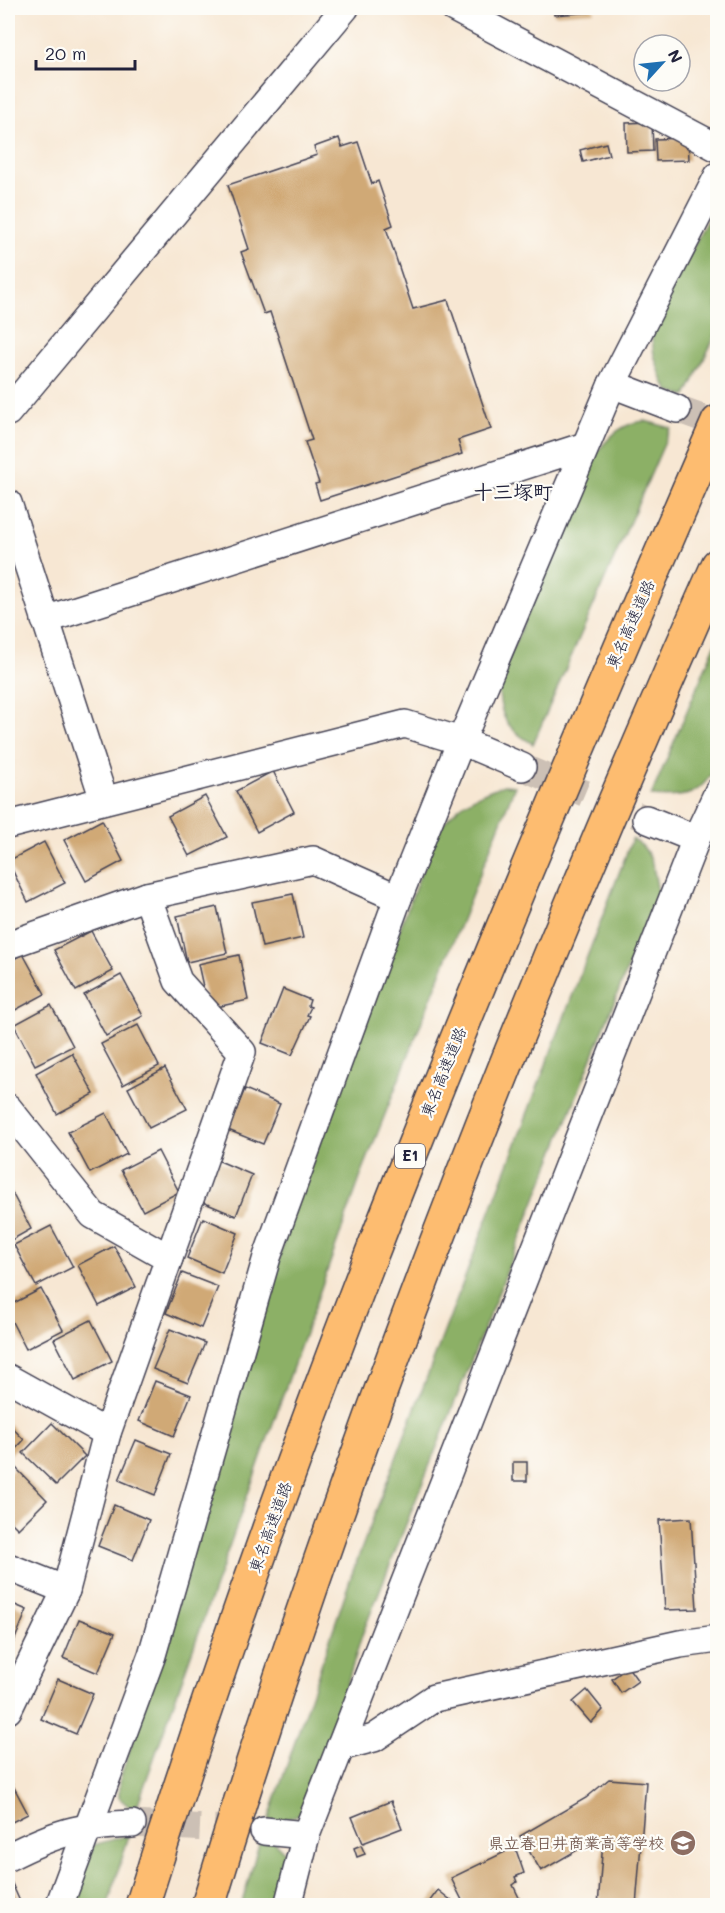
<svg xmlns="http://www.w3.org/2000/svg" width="725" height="1913" viewBox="0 0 725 1913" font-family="Mali,'Klee One',sans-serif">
	<rect width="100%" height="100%" fill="#fdfcf7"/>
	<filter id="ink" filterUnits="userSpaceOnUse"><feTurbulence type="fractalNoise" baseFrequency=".0167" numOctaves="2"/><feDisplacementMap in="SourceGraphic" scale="12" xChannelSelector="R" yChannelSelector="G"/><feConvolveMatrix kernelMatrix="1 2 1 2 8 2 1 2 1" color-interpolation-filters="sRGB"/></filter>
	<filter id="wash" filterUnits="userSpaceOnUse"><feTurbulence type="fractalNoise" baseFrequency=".008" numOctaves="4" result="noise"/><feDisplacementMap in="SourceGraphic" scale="24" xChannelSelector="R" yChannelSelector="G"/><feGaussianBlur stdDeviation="1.35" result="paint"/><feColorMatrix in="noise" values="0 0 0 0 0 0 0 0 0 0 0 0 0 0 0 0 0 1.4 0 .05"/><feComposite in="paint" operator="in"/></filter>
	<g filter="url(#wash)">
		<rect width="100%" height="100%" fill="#f7e7d3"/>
		<g fill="#8cb066" stroke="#576950" stroke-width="1.5">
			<polygon points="717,200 717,332 686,396 670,392 663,382 654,355 651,331"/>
			<path d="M645 421 671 428 533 744C503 727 501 716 498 683L595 454C611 436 621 423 645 421Z"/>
			<path d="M717 640V763C702 796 685 799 651 796Z"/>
			<path d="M504 785 515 786 363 1170 135 1812 119 1798V1782L169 1630 292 1214 436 833C457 804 472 796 504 785Z"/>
			<path d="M632 839C653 848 654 872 658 892L362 1635 312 1800C300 1818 289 1820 268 1821L353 1571Z"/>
			<polygon points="129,1835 108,1905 74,1906 93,1845"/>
			<polygon points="260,1840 274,1842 290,1858 278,1905 241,1906"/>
		</g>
		<g id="blocks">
			<g fill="#d0a976">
				<polygon points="553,8 593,8 594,12 554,15"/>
				<polygon points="652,122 653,151 627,152 626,123"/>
				<polygon points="339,138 342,147 358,142 372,184 378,181 393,225 386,228 413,309 448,300 491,429 458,440 462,454 320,500 315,484 319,483 305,442 312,440 270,312 264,314 241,252 249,249 228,185 317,155 314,147"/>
				<polygon points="688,138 689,160 656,161 655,139"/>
				<polygon points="606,143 609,155 583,162 580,150"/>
				<polygon points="273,771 294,812 257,832 236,791"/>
				<polygon points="205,796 227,837 189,856 168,816"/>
				<polygon points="102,820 123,861 86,881 64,840"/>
				<polygon points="44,842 65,883 28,902 8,861"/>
				<polygon points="293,894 303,938 262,947 252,902"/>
				<polygon points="217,907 227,953 187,962 177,916"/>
				<polygon points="91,931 113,971 76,991 54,950"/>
				<polygon points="23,954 45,994 8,1014 8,962"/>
				<polygon points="239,955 248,1000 208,1009 198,964"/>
				<polygon points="121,975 143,1016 106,1036 84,995"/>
				<polygon points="283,989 310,1000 308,1006 311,1007 307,1015 310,1016 292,1055 262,1043"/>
				<polygon points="51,1005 73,1046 35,1065 14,1025"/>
				<polygon points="138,1025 159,1066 123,1085 101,1044"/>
				<polygon points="72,1053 94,1094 57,1114 36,1073"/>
				<polygon points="165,1068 187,1109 149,1128 128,1088"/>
				<polygon points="245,1089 280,1104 263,1144 228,1130"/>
				<polygon points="106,1113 127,1154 90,1173 68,1132"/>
				<polygon points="158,1151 179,1192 143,1211 121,1170"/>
				<polygon points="217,1160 252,1175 236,1216 200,1201"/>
				<polygon points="10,1189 31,1229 8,1242 8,1190"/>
				<polygon points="203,1218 238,1233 222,1273 187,1258"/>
				<polygon points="51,1226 73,1267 36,1286 14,1245"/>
				<polygon points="114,1246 136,1287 99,1306 78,1265"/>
				<polygon points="182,1273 218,1287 201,1328 166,1313"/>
				<polygon points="41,1289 63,1330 26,1349 8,1314 8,1306"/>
				<polygon points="91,1320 112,1361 75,1380 54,1339"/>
				<polygon points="170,1329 205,1343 188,1383 153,1369"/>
				<polygon points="155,1381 191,1395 174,1436 139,1421"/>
				<polygon points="8,1423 24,1440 8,1457"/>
				<polygon points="52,1423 85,1456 56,1485 23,1453"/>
				<polygon points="136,1440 171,1454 155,1495 119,1480"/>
				<rect x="513" y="1462" width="14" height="19"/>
				<polygon points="15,1467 47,1500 18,1529 8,1519 8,1474"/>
				<polygon points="114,1505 149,1520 133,1560 98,1546"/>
				<polygon points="691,1518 697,1609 665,1610 659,1520"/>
				<polygon points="8,1602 27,1610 10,1651 8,1650"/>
				<polygon points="79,1619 115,1633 98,1673 63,1658"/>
				<polygon points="628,1667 638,1681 621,1693 612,1679"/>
				<polygon points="58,1679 93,1694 76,1734 41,1719"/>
				<polygon points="587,1690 603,1710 591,1723 573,1702"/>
				<polygon points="8,1776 28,1814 8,1824"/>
				<polygon points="609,1779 646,1782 636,1906 598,1906 603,1841 591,1842 541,1871 520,1836 586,1798"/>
				<polygon points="391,1801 402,1828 363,1843 352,1817"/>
				<polygon points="361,1845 365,1854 357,1857 354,1848"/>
				<polygon points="515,1847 524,1873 515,1877 517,1882 513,1885 523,1906 465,1906 451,1878"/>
				<polygon points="10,1879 22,1906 8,1906 8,1880"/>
				<polygon points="438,1890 458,1906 426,1906"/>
			</g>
		</g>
	</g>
	<g filter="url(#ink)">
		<use href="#blocks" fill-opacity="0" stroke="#424052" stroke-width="1.5"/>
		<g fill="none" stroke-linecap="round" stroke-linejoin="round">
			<g stroke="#ccc0b5" stroke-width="27" stroke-dasharray="27 14" stroke-linecap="butt">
				<polyline points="677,409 718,424"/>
				<polyline points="522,767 646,819"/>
				<polyline points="132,1824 264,1831"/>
			</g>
			<g stroke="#424052" stroke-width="30">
				<g id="street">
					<polyline points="454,8 718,148"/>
					<polyline points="612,384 677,409"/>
					<polyline points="8,412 345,8"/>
					<polyline points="8,503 104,800"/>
					<polyline points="45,620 585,446"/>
					<polyline points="646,819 696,839"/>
					<polyline points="8,825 405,724 461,741 522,767"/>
					<polyline points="8,945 147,896 313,860 398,898"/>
					<polyline points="8,1108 93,1215 169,1258"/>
					<polyline points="8,1378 107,1433"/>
					<polyline points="8,1567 66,1590"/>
					<polyline points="8,1710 66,1590 107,1433 242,1052 178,981 147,896"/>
					<polyline points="340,1747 374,1738 434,1698 680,1644 718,1639"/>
					<polyline points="264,1831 306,1835"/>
					<path d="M8 1857C55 1833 79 1826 132 1824"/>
					<polyline points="59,1906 152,1655 267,1257 398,898 461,741 612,384 718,176"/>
					<polyline points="288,1906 306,1835 696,839 718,792"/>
				</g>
			</g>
			<g stroke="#424052" stroke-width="36">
				<g id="highway">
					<path d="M142 1906C300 1399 506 909 718 422"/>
					<path d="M208 1906C347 1448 523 1002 718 565"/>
				</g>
			</g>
			<use href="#street" stroke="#fff" stroke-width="27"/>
			<use href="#highway" stroke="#fdbc70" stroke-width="33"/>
		</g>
	</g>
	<defs>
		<g id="school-disc" transform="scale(1.35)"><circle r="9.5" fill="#8d6e63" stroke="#fdfcf7"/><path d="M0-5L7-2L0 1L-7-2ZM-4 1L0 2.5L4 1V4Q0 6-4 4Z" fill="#fff"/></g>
	</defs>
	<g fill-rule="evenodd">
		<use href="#school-disc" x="683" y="1843"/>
	</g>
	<g text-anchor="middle" stroke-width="4.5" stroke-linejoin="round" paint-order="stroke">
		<rect fill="#fdfcf7" stroke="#646373" stroke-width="1.5" x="395" y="1144" width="30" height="24" rx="4.5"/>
		<g font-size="15" font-weight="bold" fill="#22223b">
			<text x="410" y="1161">E1</text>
		</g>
		<g font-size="16" fill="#22223b" stroke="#fdfcf7">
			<text transform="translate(630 624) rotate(-66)" y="6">東名高速道路</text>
			<text transform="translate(443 1072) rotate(-68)" y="6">東名高速道路</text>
			<text transform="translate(270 1527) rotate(-70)" y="6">東名高速道路</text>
		</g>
		<g font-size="16" font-weight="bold" fill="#785e54" stroke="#fdfcf7" text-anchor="end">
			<text x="664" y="1849">県立春日井商業高等学校</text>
		</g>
		<g font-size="20" font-weight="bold" fill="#22223b" stroke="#fdfcf7">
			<text x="513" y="499">十三塚町</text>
		</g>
	</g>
	<rect width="725" height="1913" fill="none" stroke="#fdfcf7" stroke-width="30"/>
	<g transform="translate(662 63) rotate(63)"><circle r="28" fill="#fdfcf7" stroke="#a5a5ac" stroke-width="1.5"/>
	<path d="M0-4.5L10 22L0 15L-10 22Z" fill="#1f6fb2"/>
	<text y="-9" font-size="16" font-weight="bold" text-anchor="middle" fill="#22223b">N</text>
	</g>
	<path d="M36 60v9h99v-9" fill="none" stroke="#22223b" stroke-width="3"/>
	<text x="45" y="60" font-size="18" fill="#22223b" stroke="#fdfcf7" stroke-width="4.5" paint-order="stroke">20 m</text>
</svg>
